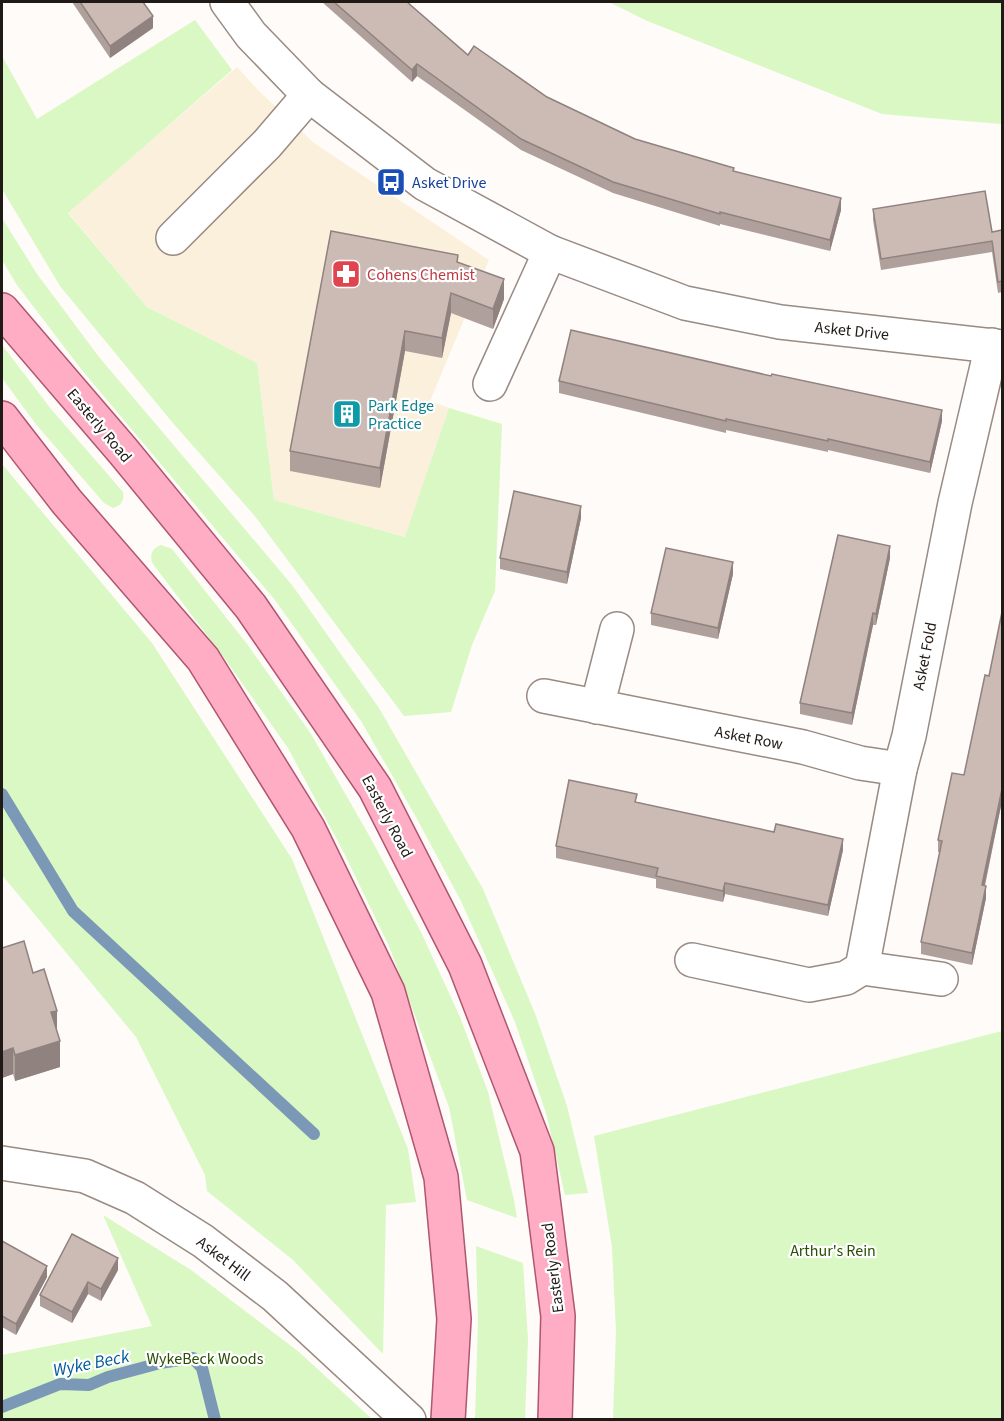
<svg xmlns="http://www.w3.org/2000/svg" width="1004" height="1421" viewBox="0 0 1004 1421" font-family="'Source Sans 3',sans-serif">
	<rect width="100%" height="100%" fill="#fefbf9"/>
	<polygon fill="#fbf0db" points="237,67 259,91 314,143 489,260 430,401 449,408 406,537 274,500 257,363 147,307 68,212"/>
	<g fill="#d9f8c3">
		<polygon points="609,2 1002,2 1002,124 882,114 645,20"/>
		<polygon points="195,20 232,70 68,213 147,307 257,363 274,500 405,537 449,408 502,424 495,591 472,645 451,712 404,716 254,515 172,422 60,286 2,189 2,56 37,119"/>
		<polygon points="2,218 37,274 99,357 292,585 379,708 483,889 536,1016 567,1106 588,1193 565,1195 546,1113 515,1022 461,901 417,819 361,721 275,600 81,369 17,285 2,260"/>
		<path d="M2 345 51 409 123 492C125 500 121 506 113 508L104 503 35 423 2 378Z"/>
		<polygon points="2,464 152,643 292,859 408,1149 416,1202 386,1205 383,1354 293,1260 207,1191 205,1175 136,1037 2,875"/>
		<path d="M161 545 172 549 247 644 311 734 370 837 421 932 460 1017 488 1092 514 1200 517 1218 467 1200 449 1107 389 946 343 851 288 748 225 659 153 564C149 555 152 548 161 545Z"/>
		<polygon points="1002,1031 1002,1419 613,1419 616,1331 612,1247 594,1136"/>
		<polygon points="103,1215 191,1270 299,1352 372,1419 2,1419 2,1355 152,1326"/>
		<polygon points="476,1246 523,1263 528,1339 525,1419 475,1419 478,1322"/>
	</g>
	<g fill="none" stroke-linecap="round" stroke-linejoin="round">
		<g stroke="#7b98b7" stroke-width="12">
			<polyline points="2,794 73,911 314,1134"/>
			<polyline points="2,1407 60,1384 89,1385 108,1377 160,1363 193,1358 202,1368 215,1420"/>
		</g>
		<g stroke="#998a82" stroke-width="36">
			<g id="minor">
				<polyline points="227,2 251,35 309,95 425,184 550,252 685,303 780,322 1002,347"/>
				<polyline points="173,238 267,144 309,95"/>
				<polyline points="490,384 550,252"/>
				<polyline points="544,696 803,747 860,763 900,769"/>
				<polyline points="597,707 617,629"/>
				<polyline points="692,960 809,985 846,978 862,968 941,979"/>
				<polyline points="862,968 900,769 909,736 955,503 992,345"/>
				<polyline points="2,1163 85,1176 135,1198 203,1241 275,1296 409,1420"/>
			</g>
		</g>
		<g stroke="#b0566f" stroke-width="36">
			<g id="major">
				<polyline points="2,310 123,451 251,607 375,788 465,965 537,1151 558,1316 555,1420"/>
				<polyline points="2,418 67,502 203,659 308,828 388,992 441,1177 454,1319 448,1420"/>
			</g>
		</g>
		<use href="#minor" stroke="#fff" stroke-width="33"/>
		<use href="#major" stroke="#feadc5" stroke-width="33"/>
	</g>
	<g fill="#afa09c">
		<polygon points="72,2 143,2 153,28 110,58"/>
		<polygon points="322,2 407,2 468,55 547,97 635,139 734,171 841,210 830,251 720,224 720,226 613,193 521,150 417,76 412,82"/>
		<polygon points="873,209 992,232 1002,230 1002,292 998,293 992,252 881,270 873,220"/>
		<polygon points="458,262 504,299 493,329 451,313 442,358 405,351 380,488 290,471 290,451"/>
		<polygon points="559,381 942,421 930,473 828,450 828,452 726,430 726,433 559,393"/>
		<polygon points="581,518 567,584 500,569 500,558"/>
		<polygon points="890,558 876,625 873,625 852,725 800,714 800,703"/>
		<polygon points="733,574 718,639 651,625 651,613"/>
		<polygon points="964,775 1002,801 985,886 986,898 972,965 921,954 921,942 940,852 938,852 938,840"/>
		<polygon points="637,802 843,850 828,916 725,894 723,902 656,888 656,879 556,858 556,846"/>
		<polygon points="2,948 33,973 57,1030 60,1067 15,1081 13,1074 2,1078"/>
		<polygon points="2,1241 47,1277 16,1335 2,1327"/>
		<polygon points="118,1270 101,1301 88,1294 72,1323 40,1306 40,1295"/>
	</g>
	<g fill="#8f827f">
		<polygon points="153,16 153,28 110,58 110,46"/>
		<polygon points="417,64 417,76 412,82 412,70"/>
		<polygon points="841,198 841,210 830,251 830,240"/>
		<polygon points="504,279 504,299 493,329 493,309"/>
		<polygon points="451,293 451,313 442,358 442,338"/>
		<polygon points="405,331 405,351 380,488 380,468"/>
		<polygon points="942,410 942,421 930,473 930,462"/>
		<polygon points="581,506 581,518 567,584 567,572"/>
		<polygon points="890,546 890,558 876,625 876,614"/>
		<polygon points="733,562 733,574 718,639 718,628"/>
		<polygon points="873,613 873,625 852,725 852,713"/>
		<polygon points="1002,789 1002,801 982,897 982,885"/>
		<polygon points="843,839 843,850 828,916 828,905"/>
		<polygon points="725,883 725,894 723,902 723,891"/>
		<polygon points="986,886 986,898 972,965 972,953"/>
		<polygon points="57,1011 57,1037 51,1012"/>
		<polygon points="60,1041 60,1067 15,1081 15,1055"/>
		<polygon points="13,1048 13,1074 2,1078 2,1052"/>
		<polygon points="118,1258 118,1270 101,1301 101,1289"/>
		<polygon points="47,1266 47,1277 16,1335 16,1324"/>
		<polygon points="88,1282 88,1294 72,1323 72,1312"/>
	</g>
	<g fill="#ccbab5" stroke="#8f827f" stroke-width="1.5">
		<polygon points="80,2 143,2 153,16 110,46"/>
		<polygon points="334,2 407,2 468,55 474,46 547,97 635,139 734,168 733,171 841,198 830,240 720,212 720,214 613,182 521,139 417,64 412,70"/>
		<polygon points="985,191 992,232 1002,230 1002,281 998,282 992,241 881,259 873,209"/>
		<polygon points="331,231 458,255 457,262 504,279 493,309 451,293 442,338 405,331 380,468 290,451"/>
		<polygon points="571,330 771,376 772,374 942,410 930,462 828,439 828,441 726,419 726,421 559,381"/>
		<polygon points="514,491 581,506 567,572 500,558"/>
		<polygon points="838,535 890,546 876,614 873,613 852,713 800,703"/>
		<polygon points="666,548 733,562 718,628 651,613"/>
		<polygon points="1002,612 1002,789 982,885 986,886 972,953 921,942 942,841 938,840 952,773 964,775 985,675 989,676"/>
		<polygon points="569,780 637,794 635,802 774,832 776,824 843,839 828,905 725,883 723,891 656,876 658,868 556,846"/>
		<polygon points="24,941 33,973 44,969 57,1011 51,1012 60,1041 15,1055 13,1048 2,1052 2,948"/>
		<polygon points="72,1234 118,1258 101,1289 88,1282 72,1312 40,1295"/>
		<polygon points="2,1241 47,1266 16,1324 2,1316"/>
	</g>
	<defs>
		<g id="bus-square" transform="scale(1.5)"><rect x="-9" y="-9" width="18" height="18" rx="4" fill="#1a4fb4" stroke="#fff"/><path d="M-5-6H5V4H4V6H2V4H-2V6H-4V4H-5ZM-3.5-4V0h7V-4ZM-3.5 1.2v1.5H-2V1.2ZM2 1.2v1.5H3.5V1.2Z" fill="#fff"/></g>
		<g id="pharmacy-square" transform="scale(1.5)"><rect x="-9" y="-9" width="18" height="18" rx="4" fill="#e0444e" stroke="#fff"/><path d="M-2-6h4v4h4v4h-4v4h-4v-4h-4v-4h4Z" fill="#fff"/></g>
		<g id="building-square" transform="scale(1.5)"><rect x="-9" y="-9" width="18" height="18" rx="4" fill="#0f9aa8" stroke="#fff"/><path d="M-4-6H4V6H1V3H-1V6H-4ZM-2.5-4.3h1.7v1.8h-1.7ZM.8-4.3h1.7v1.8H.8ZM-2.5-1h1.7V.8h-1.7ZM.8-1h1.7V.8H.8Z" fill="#fff"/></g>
	</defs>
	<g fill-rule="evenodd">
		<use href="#bus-square" x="391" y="182"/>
		<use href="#pharmacy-square" x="346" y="274"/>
		<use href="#building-square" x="347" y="414"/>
	</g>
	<g text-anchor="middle" stroke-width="4.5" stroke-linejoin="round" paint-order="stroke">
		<g font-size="16" fill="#164399" stroke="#fff" text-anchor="start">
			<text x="412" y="188">Asket Drive</text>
		</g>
		<g font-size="16" fill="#be3a42" stroke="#fff" text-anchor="start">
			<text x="367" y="280">Cohens Chemist</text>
		</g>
		<g font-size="16" fill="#201a17" stroke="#fff">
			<text transform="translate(852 330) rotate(6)" y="6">Asket Drive</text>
			<text transform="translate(100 425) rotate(50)" y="6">Easterly Road</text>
			<text transform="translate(924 656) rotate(-79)" y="6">Asket Fold</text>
			<text transform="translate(749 737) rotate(11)" y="6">Asket Row</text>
			<text transform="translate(388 816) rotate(62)" y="6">Easterly Road</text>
			<text transform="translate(224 1258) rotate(37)" y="6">Asket Hill</text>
			<text transform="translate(552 1268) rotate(-97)" y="6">Easterly Road</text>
		</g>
		<g font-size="16" fill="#0d838f" stroke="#fff" text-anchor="start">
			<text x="368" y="411">Park Edge<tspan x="368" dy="18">Practice</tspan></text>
		</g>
		<g font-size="16" fill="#2b4e04" stroke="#fff">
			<text x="833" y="1256">Arthur's Rein</text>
			<text x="205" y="1364">WykeBeck Woods</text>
		</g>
		<g font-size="18" font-style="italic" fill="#00599c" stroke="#fff">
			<text transform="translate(91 1363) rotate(-11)" y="6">Wyke Beck</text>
		</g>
	</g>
	<rect width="1004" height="1421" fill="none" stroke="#201a17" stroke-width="6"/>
</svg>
